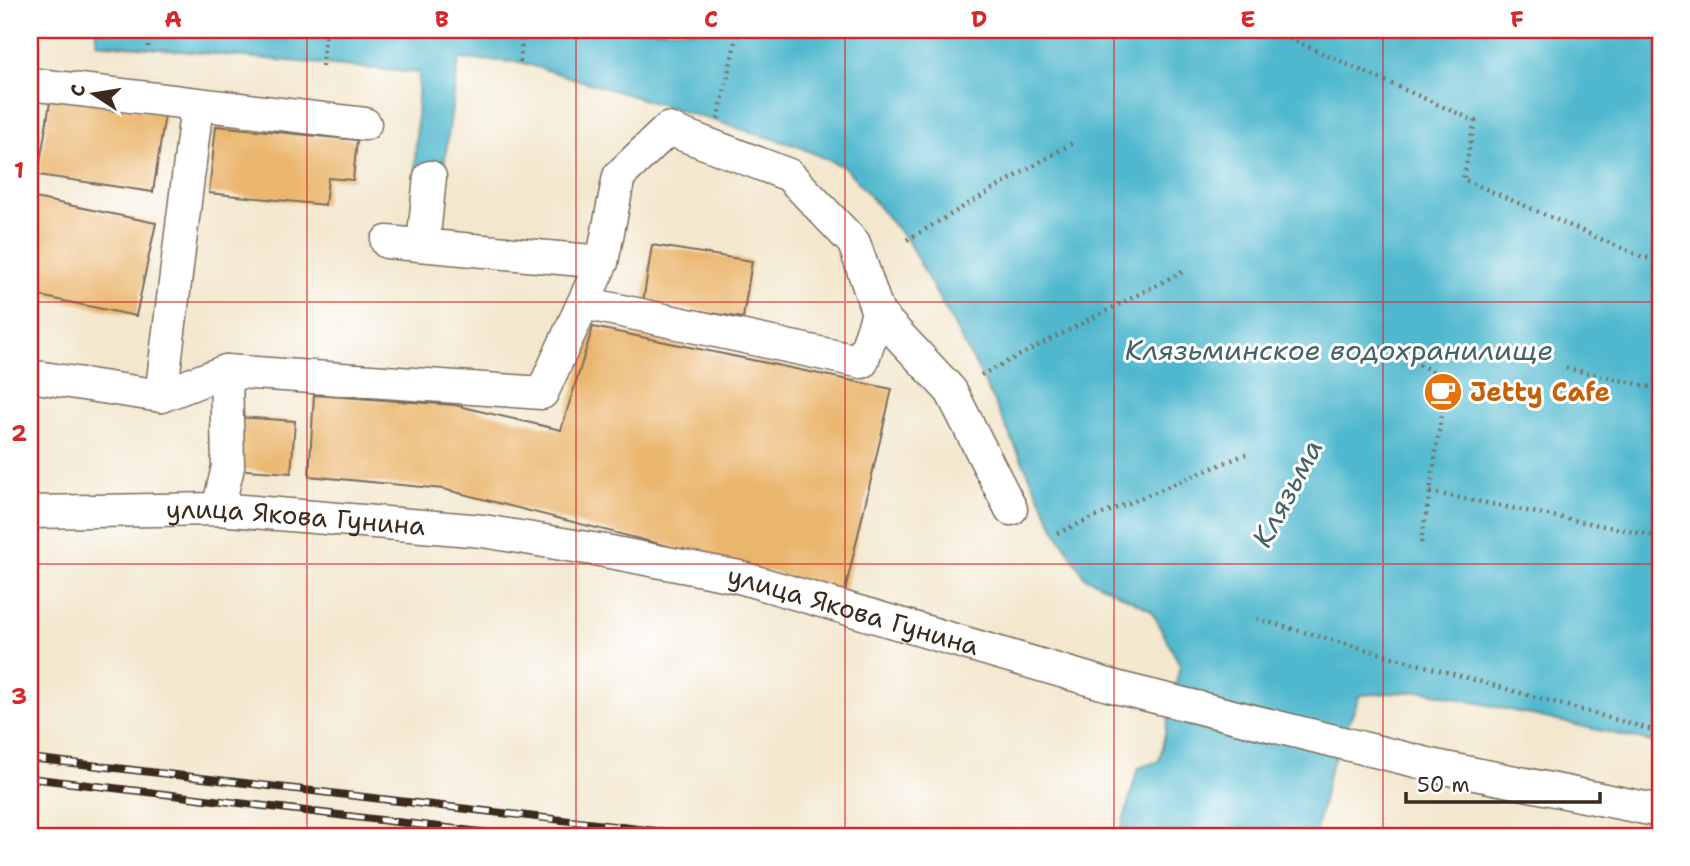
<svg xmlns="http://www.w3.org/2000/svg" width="1690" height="866" viewBox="0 0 1690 866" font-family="'Shantell Sans',sans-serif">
	<rect width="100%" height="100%" fill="#fff"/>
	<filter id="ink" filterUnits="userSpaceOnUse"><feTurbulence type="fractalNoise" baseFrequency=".0143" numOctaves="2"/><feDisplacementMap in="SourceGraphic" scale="14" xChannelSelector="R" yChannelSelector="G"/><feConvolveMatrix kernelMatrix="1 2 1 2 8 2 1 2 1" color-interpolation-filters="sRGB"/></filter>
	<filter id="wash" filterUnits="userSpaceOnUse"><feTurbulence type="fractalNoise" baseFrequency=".00686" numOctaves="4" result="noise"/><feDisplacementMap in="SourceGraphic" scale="28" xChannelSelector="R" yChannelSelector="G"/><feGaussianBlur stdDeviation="1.57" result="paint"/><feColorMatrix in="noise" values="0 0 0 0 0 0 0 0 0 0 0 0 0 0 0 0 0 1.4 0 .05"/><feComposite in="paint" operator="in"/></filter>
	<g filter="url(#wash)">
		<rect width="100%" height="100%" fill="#f3e7ce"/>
		<polygon fill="#50b8ce" stroke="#467176" stroke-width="2" points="96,30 1660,30 1660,744 1425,691 1360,695 1330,770 1315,836 1119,836 1138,768 1159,761 1180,665 1151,610 1085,577 1057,533 981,375 907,240 846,168 797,146 520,62 459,59 443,172 415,168 419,73 96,43"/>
		<g id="blocks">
			<g fill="#eab56c">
				<polygon points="51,96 165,114 153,192 38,175"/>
				<polygon points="216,126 357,140 353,180 328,178 325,205 209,193"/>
				<polygon points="35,198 156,223 136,316 30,294 30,224"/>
				<polygon points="652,245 752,261 743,318 643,302"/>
				<polygon points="593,327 892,389 845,591 443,489 309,476 314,395 454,405 561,430"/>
				<polygon points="237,417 295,421 291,473 233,469"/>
			</g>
		</g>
	</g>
	<g filter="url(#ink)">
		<use href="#blocks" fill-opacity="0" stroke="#7b6c5c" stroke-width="2"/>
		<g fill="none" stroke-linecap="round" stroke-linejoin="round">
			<g stroke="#7b6c5c" stroke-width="35">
				<g id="minor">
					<polyline points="30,84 365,124"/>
					<polyline points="387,242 602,262"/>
					<polyline points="423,245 430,177"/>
					<polyline points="878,313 951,391 1011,509"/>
					<polyline points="30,376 161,396 226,371 542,393 602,262 619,176 668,129 789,175 854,243 878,313 862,362 584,303"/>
					<polyline points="161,396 197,105"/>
					<polyline points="218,509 228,467 226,371"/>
					<path id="s1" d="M30 512 218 509 483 531 605 551 739 577 1119 688 1440 767 1660 811"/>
				</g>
			</g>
			<g stroke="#7b6c5c" stroke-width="4.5" stroke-dasharray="2 5" stroke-linecap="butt">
				<polyline points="1270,30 1475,121 1463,179 1642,257 1660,260"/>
				<polyline points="148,47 149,30"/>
				<polyline points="520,62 523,30"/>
				<polyline points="322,66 326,30"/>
				<polyline points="718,119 738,30"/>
				<polyline points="907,240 1074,142"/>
				<polyline points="1374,344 1447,378 1430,492 1660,537"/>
				<polyline points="1566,368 1660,389"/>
				<polyline points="981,375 1186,270"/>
				<polyline points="1057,533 1246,454"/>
				<polyline points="1421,543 1430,492"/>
				<polyline points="1257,619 1660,732"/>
			</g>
			<use href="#minor" stroke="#fff" stroke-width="32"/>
			<g stroke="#3b2a1e" stroke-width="8">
				<g id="rail">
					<polyline points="30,758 699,836"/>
					<polyline points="30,778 514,836"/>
				</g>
			</g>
			<use href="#rail" stroke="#fff" stroke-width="5" stroke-dasharray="16" stroke-linecap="butt"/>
		</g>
	</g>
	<path fill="none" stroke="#d62828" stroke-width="2" stroke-opacity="0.55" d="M307 30V836M576 30V836M845 30V836M1114 30V836M1383 30V836M30 302H1660M30 564H1660"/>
	<defs>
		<g id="cafe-disc" transform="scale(2.0125)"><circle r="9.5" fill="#e8710a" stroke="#fff"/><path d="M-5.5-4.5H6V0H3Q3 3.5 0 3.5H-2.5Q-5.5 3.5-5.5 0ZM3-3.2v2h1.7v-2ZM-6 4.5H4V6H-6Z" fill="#fff"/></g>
	</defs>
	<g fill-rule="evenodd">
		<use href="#cafe-disc" x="1443" y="392"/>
	</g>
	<g text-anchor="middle" stroke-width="6" stroke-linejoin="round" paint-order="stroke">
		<g font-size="26" font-weight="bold" fill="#c56008" stroke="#fff" text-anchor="start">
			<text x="1470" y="401">Jetty Cafe</text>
		</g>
		<g font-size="26" fill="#3b2a1e" stroke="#fff">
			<text dy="9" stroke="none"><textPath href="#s1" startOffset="266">улица Якова Гунина</textPath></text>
			<text dy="9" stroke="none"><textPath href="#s1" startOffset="833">улица Якова Гунина</textPath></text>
		</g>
		<g font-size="28" font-style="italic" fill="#436364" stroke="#fff">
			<text x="1339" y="360">Клязьминское водохранилище</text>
			<text transform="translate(1287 493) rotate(-62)" y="10">Клязьма</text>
		</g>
	</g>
	<rect width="1690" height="866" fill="none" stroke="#fff" stroke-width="77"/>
	<g transform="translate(94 94) rotate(282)" stroke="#ffffff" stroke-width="5" paint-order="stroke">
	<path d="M0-5L12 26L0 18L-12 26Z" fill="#3b2a1e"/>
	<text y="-10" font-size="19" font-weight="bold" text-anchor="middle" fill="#3b2a1e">С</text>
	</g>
	<path d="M1406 792v10h194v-10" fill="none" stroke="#3b2a1e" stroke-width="3.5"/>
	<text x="1417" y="792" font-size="21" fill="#3b2a1e" stroke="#ffffff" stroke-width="5" paint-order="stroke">50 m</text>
	<rect x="38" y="38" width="1614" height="790" fill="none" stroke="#d62828" stroke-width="2.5"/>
	<g font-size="23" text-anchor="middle" font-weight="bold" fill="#d62828">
		<text x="173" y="27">A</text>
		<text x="442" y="27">B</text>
		<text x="711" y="27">C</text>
		<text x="979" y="27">D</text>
		<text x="1248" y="27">E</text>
		<text x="1517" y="27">F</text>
		<text x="19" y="178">1</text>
		<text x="19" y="441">2</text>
		<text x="19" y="704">3</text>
	</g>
</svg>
